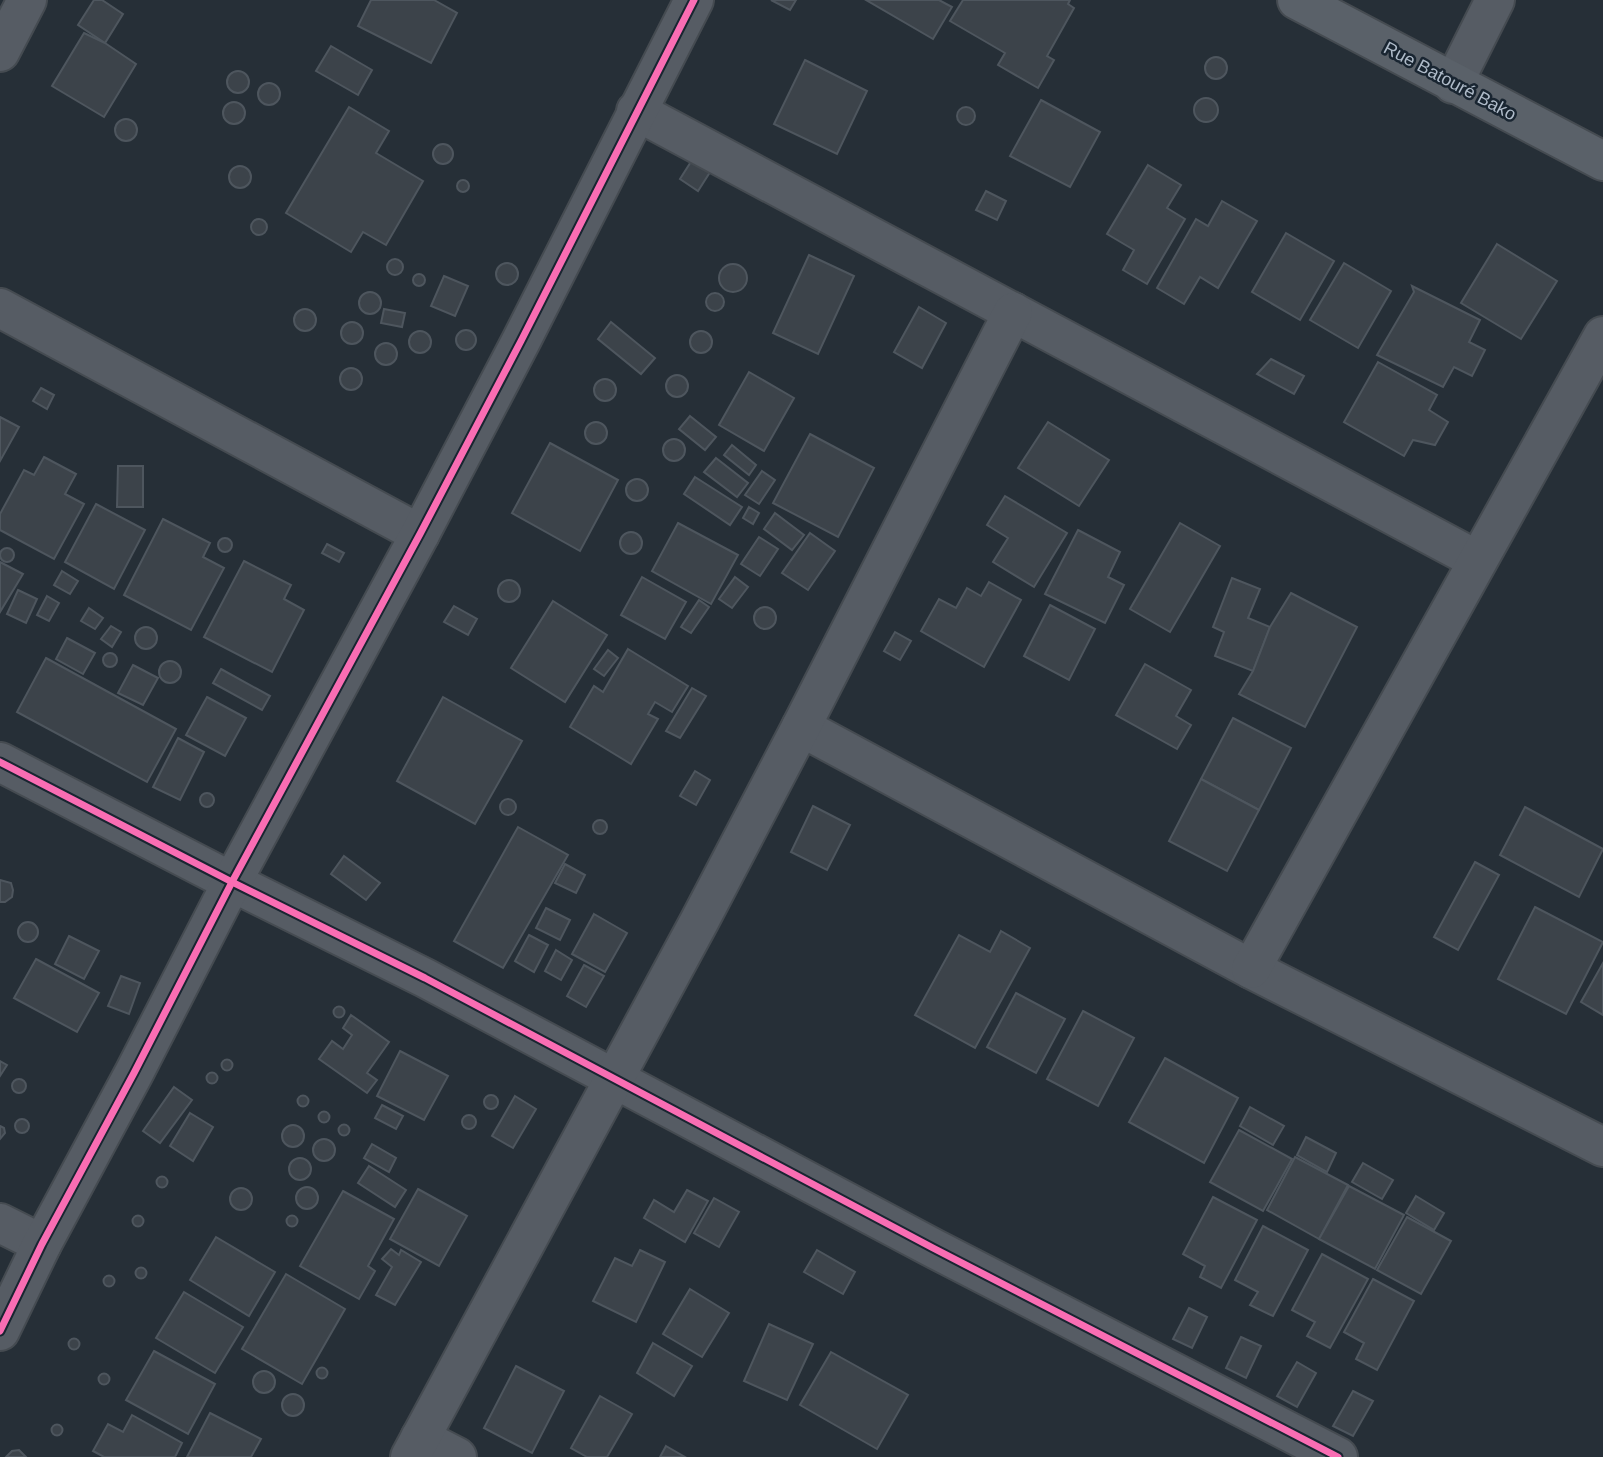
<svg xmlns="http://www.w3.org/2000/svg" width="1603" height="1457" viewBox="0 0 1603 1457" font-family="Helvetica,sans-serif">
	<rect width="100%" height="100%" fill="#262f37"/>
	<g fill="#3c434a" stroke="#4e565e" stroke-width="2">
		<polygon points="94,0 102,0 123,14 105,43 78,25"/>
		<polygon points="371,0 434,0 457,13 431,63 358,26"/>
		<polygon points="771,0 796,0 790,10"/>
		<polygon points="866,0 939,0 952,7 933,39"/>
		<polygon points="963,0 1070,0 1068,4 1074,8 1047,56 1054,60 1038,88 998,65 1005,53 950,21"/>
		<polygon points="84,33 105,43 136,64 104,117 52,86"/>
		<polygon points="331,46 372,70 358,95 316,71"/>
		<circle cx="1216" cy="68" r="11"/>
		<polygon points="805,60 867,91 837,154 774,124"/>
		<circle cx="238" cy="82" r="11"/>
		<circle cx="269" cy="94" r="11"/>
		<circle cx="1206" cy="110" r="12"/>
		<polygon points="1041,100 1100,132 1070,187 1010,156"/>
		<circle cx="234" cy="113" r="11"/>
		<polygon points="349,107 389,131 376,153 423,181 386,245 363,232 351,252 286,213"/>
		<circle cx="966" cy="116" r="9"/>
		<circle cx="126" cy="130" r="11"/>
		<circle cx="443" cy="154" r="10"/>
		<polygon points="694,157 712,169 698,191 680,179"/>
		<polygon points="1148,165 1181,185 1167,208 1185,219 1147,284 1123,270 1134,250 1107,234"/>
		<circle cx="240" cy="177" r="11"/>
		<circle cx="463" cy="186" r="6"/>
		<polygon points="986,191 1006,201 997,220 976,210"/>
		<polygon points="1222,201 1257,221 1218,288 1200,277 1184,304 1157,288 1196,219 1208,226"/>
		<circle cx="259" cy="227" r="8"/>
		<polygon points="1286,233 1334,261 1300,320 1252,292"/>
		<polygon points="1497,244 1557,281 1521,339 1461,303"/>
		<polygon points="809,255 854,276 818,354 773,333"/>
		<circle cx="395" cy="267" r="8"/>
		<circle cx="507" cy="274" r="11"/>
		<polygon points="1344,263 1391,291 1358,348 1310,320"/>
		<circle cx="733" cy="278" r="14"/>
		<circle cx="419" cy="280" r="6"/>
		<polygon points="444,276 468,286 455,316 431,306"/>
		<polygon points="1412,286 1480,320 1469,342 1485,350 1472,376 1454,367 1443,387 1377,355 1414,292"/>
		<circle cx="370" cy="303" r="11"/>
		<circle cx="715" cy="302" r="9"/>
		<polygon points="919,307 946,323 922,368 894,352"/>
		<circle cx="305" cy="320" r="11"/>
		<polygon points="384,309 405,313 402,327 381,323"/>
		<circle cx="352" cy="333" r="11"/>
		<polygon points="611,322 655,358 641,374 598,339"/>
		<circle cx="466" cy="340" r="10"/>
		<circle cx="420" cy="342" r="11"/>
		<circle cx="701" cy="342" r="11"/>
		<circle cx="386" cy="354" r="11"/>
		<polygon points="1271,359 1304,376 1294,394 1257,374"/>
		<polygon points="1378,362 1437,395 1429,410 1448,422 1435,445 1413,440 1404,456 1344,422"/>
		<circle cx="351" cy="379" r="11"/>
		<polygon points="749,372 794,398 764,451 719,425"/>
		<circle cx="677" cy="386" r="11"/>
		<circle cx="605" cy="390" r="11"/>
		<polygon points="41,388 54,395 47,409 33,401"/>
		<polygon points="690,416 716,437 705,450 679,429"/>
		<polygon points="0,417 19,427 0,461"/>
		<circle cx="596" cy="433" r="11"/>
		<polygon points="1048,422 1109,460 1079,506 1018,468"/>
		<polygon points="810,434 874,468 838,537 773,503"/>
		<circle cx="674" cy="450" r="11"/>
		<polygon points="550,443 618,480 580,551 512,513"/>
		<polygon points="732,445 756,465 749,475 724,455"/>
		<polygon points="44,457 76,474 65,494 84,504 54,559 0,530 0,514 24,470 34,475"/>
		<polygon points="716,458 748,483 737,497 704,472"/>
		<polygon points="118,466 143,466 143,507 117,507"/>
		<polygon points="762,471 775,480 759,504 745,495"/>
		<polygon points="695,477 742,507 730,525 684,494"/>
		<circle cx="637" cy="490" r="11"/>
		<polygon points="1005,496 1067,533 1034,587 993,562 1008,538 987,525"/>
		<polygon points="96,504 145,530 114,589 65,562"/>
		<polygon points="749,507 759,513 753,524 743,518"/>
		<polygon points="775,513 804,535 792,550 764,529"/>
		<polygon points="163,519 210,543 203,557 224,568 191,630 124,595"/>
		<polygon points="678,523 738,555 711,604 652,571"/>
		<polygon points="1180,523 1220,546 1170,632 1130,609"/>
		<polygon points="1078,530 1120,552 1108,577 1124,585 1105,623 1045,594"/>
		<circle cx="631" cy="543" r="11"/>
		<polygon points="810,533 835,551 808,590 782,573"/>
		<polygon points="759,537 778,549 760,576 741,564"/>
		<circle cx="225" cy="545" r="7"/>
		<polygon points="327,544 344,553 339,562 322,553"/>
		<circle cx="7" cy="555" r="7"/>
		<polygon points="244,561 291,585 284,599 304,610 272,672 204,637"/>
		<polygon points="0,562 23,574 0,612"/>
		<polygon points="62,571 78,581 70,594 54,585"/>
		<polygon points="642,577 686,602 665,639 621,615"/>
		<polygon points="735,577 748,587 732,608 719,599"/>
		<polygon points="1232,578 1260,589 1248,618 1270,627 1253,671 1215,656 1224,632 1213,627"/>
		<circle cx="509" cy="591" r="11"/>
		<polygon points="989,582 1021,600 984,667 921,631 939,599 956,608 967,588 981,596"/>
		<polygon points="18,590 37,599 26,623 7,614"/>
		<polygon points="1291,593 1357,627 1305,727 1239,694 1253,671 1270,627"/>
		<polygon points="47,596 59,603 49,621 37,615"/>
		<polygon points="699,600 709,607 691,633 681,627"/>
		<polygon points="553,601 607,635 565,702 511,668"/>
		<polygon points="1050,605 1095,629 1069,680 1024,656"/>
		<polygon points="454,606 477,619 468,635 444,622"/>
		<circle cx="765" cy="618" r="11"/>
		<polygon points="89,608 103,618 95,629 81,621"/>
		<polygon points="111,626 121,632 112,647 101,639"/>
		<circle cx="146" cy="638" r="11"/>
		<polygon points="895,632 911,641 900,660 884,651"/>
		<polygon points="67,638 95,653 83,674 56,659"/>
		<polygon points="628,649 688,686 672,712 655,702 648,714 658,719 631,764 570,727 594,686 603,692"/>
		<polygon points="608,650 618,658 604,676 594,669"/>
		<circle cx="110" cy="660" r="7"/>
		<polygon points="46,658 176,729 147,782 17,712"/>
		<circle cx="170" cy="672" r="11"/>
		<polygon points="1145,664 1191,690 1176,716 1191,725 1177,749 1116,715"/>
		<polygon points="133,665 158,678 143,705 118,693"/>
		<polygon points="221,669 270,696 262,710 213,683"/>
		<polygon points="692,688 706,696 680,738 666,731"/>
		<polygon points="207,697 246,718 225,756 186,735"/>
		<polygon points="443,697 522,741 475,824 397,781"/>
		<polygon points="1233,718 1291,748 1259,810 1201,779"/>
		<polygon points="178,738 204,752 180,800 153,787"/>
		<polygon points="695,771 710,780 696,805 680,796"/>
		<polygon points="1201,779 1259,810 1227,871 1169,841"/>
		<circle cx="207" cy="800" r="7"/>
		<circle cx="508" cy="807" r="8"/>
		<polygon points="813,806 850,825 827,870 791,852"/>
		<polygon points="1525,807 1603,849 1579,897 1500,855"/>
		<circle cx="600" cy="827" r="7"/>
		<polygon points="518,827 568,855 503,968 454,941"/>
		<polygon points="344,856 380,883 366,900 331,874"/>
		<polygon points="1475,862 1499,875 1458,950 1434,937"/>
		<polygon points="565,864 585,875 576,893 555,883"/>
		<polygon points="0,880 11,883 13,890 12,897 5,902 0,902"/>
		<polygon points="1535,907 1603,942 1566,1014 1498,979"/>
		<polygon points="546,908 570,920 560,940 536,928"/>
		<polygon points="594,914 627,933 605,972 572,954"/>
		<circle cx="28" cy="932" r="10"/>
		<polygon points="1001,931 1030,948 975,1048 915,1015 959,935 990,952"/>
		<polygon points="529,935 548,945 534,972 515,961"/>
		<polygon points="69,936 99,951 84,979 55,964"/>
		<polygon points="556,950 572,960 561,980 545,971"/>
		<polygon points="36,959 99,993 77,1032 14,998"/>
		<polygon points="1603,963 1603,1015 1581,1002"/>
		<polygon points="584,965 604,976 586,1007 567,996"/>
		<polygon points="121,976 140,983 129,1014 108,1006"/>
		<polygon points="1016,993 1065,1019 1036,1073 987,1047"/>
		<circle cx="339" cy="1012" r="5.5"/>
		<polygon points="1083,1011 1134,1038 1098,1106 1047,1079"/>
		<polygon points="351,1015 389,1042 367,1073 377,1080 367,1093 319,1059 332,1041 343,1049 352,1035 343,1028"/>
		<polygon points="400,1051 448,1076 424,1120 377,1096"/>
		<polygon points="1165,1058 1238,1098 1204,1163 1129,1122"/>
		<circle cx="227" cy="1065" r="5.5"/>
		<polygon points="0,1061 7,1065 0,1076"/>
		<circle cx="212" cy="1078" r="5.5"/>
		<circle cx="19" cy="1086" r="7"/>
		<polygon points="174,1087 192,1100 160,1143 143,1131"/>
		<circle cx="491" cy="1102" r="7"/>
		<circle cx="303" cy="1101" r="5.5"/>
		<polygon points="515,1096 536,1109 513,1148 492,1136"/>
		<polygon points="382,1105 403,1116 396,1129 375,1118"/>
		<polygon points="1250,1107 1284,1126 1273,1145 1240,1126"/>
		<circle cx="324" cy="1117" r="5.5"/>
		<polygon points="190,1113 213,1127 193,1161 170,1146"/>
		<circle cx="469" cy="1122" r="7"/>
		<circle cx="22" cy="1126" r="7"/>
		<circle cx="344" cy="1130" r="5.5"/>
		<circle cx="293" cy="1136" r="11"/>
		<polygon points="0,1126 4,1128 5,1133 0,1139"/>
		<polygon points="1239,1130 1292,1159 1263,1211 1210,1182"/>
		<polygon points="1306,1137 1336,1153 1327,1172 1297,1155"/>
		<circle cx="324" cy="1150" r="11"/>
		<polygon points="372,1144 396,1158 389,1172 364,1158"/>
		<polygon points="1295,1157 1348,1185 1319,1239 1267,1210"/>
		<circle cx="300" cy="1169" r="11"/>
		<polygon points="1363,1163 1393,1180 1382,1199 1352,1182"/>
		<polygon points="369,1166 406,1190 395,1207 358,1183"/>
		<circle cx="162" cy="1182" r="5.5"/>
		<polygon points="1349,1186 1404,1215 1375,1269 1319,1239"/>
		<circle cx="307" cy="1198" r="11"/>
		<circle cx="241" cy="1199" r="11"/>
		<polygon points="418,1189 467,1216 439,1266 390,1239"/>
		<polygon points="687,1190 708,1201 685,1242 644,1218 654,1200 674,1212"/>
		<polygon points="343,1191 394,1219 368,1266 375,1271 359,1299 300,1266"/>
		<polygon points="1416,1196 1444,1213 1434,1230 1406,1213"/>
		<polygon points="1213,1197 1257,1220 1221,1288 1200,1277 1205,1266 1183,1254"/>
		<polygon points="714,1198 739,1212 719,1247 694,1233"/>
		<circle cx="292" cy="1221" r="5.5"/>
		<circle cx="138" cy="1221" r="5.5"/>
		<polygon points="1407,1217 1451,1241 1421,1294 1377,1270"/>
		<polygon points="1263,1226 1308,1250 1273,1316 1250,1305 1258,1292 1235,1280"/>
		<polygon points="216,1237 275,1272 249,1316 190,1280"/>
		<polygon points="391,1249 399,1255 401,1250 421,1262 395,1305 376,1295 392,1267 382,1259"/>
		<polygon points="640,1250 665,1262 636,1322 593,1301 615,1258 632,1266"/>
		<polygon points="817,1250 855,1272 843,1294 804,1272"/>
		<polygon points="1322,1254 1368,1279 1330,1348 1307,1336 1315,1322 1292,1310"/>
		<circle cx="141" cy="1273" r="5.5"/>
		<polygon points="286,1274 345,1309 302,1384 242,1349"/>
		<circle cx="109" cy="1281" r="5.5"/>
		<polygon points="1373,1279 1414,1301 1377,1370 1356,1359 1364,1343 1344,1332"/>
		<polygon points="690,1289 729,1313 702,1357 663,1334"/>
		<polygon points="184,1292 243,1327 215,1373 156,1338"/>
		<polygon points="1189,1308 1207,1317 1192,1348 1173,1339"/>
		<polygon points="769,1324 813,1344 787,1400 744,1381"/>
		<polygon points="1241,1337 1261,1346 1246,1378 1226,1368"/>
		<circle cx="74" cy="1344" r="5.5"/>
		<polygon points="653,1343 692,1366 674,1396 637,1373"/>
		<polygon points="154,1351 215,1384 188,1434 126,1400"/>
		<polygon points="831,1352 908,1395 877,1449 800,1405"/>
		<polygon points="1297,1362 1316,1373 1297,1407 1277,1396"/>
		<polygon points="516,1366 564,1391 532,1453 484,1428"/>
		<circle cx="322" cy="1373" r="5.5"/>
		<circle cx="264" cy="1382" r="11"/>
		<circle cx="104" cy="1379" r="5.5"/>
		<polygon points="1353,1391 1373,1401 1353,1436 1333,1426"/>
		<circle cx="293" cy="1405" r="11"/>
		<polygon points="600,1396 632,1414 607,1457 587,1457 571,1448"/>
		<polygon points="210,1413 261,1439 251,1457 187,1457"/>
		<polygon points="132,1415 182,1443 175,1457 104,1457 93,1451 108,1424 123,1432"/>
		<circle cx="57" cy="1430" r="5.5"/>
		<polygon points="666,1446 685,1457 660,1457"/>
		<polygon points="19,1450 26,1457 6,1457 12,1451"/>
	</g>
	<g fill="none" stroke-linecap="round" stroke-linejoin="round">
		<g stroke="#454b51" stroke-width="42">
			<g id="street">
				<polyline points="0,52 27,0"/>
				<polyline points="1453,84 1495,0"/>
				<polyline points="636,111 1477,560"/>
				<polyline points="0,308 420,534"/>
				<polyline points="801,727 1251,969 1603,1147"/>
				<polyline points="0,762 232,882 425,978 933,1248 1338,1457"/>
				<polyline points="1251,969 1603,336"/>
				<polyline points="0,1223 42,1244"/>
				<polyline points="0,1331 42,1244 134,1073 232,882 420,534 521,341 694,0"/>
				<polyline points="420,1438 457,1457"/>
				<polyline points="410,1457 700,920 801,727 1013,312"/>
			</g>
		</g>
		<g stroke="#454b51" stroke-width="42">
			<polyline id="secondary" points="1297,0 1603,161"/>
		</g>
		<use href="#street" stroke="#565c64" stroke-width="38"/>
		<use href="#secondary" stroke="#5a6169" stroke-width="38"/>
		<g stroke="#192531" stroke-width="11">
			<g id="cycleway">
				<polyline points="0,762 232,882 425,978 933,1248 1338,1457"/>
				<polyline points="0,1331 42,1244 134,1073 232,882 420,534 521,341 694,0"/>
			</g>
		</g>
		<use href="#cycleway" stroke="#f96db3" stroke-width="7"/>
	</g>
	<g text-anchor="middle" stroke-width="5" stroke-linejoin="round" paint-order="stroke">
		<g font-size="18" fill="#afbbc9" stroke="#192531">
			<text transform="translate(1450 81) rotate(28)" y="6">Rue Batouré Bako</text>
		</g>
	</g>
</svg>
